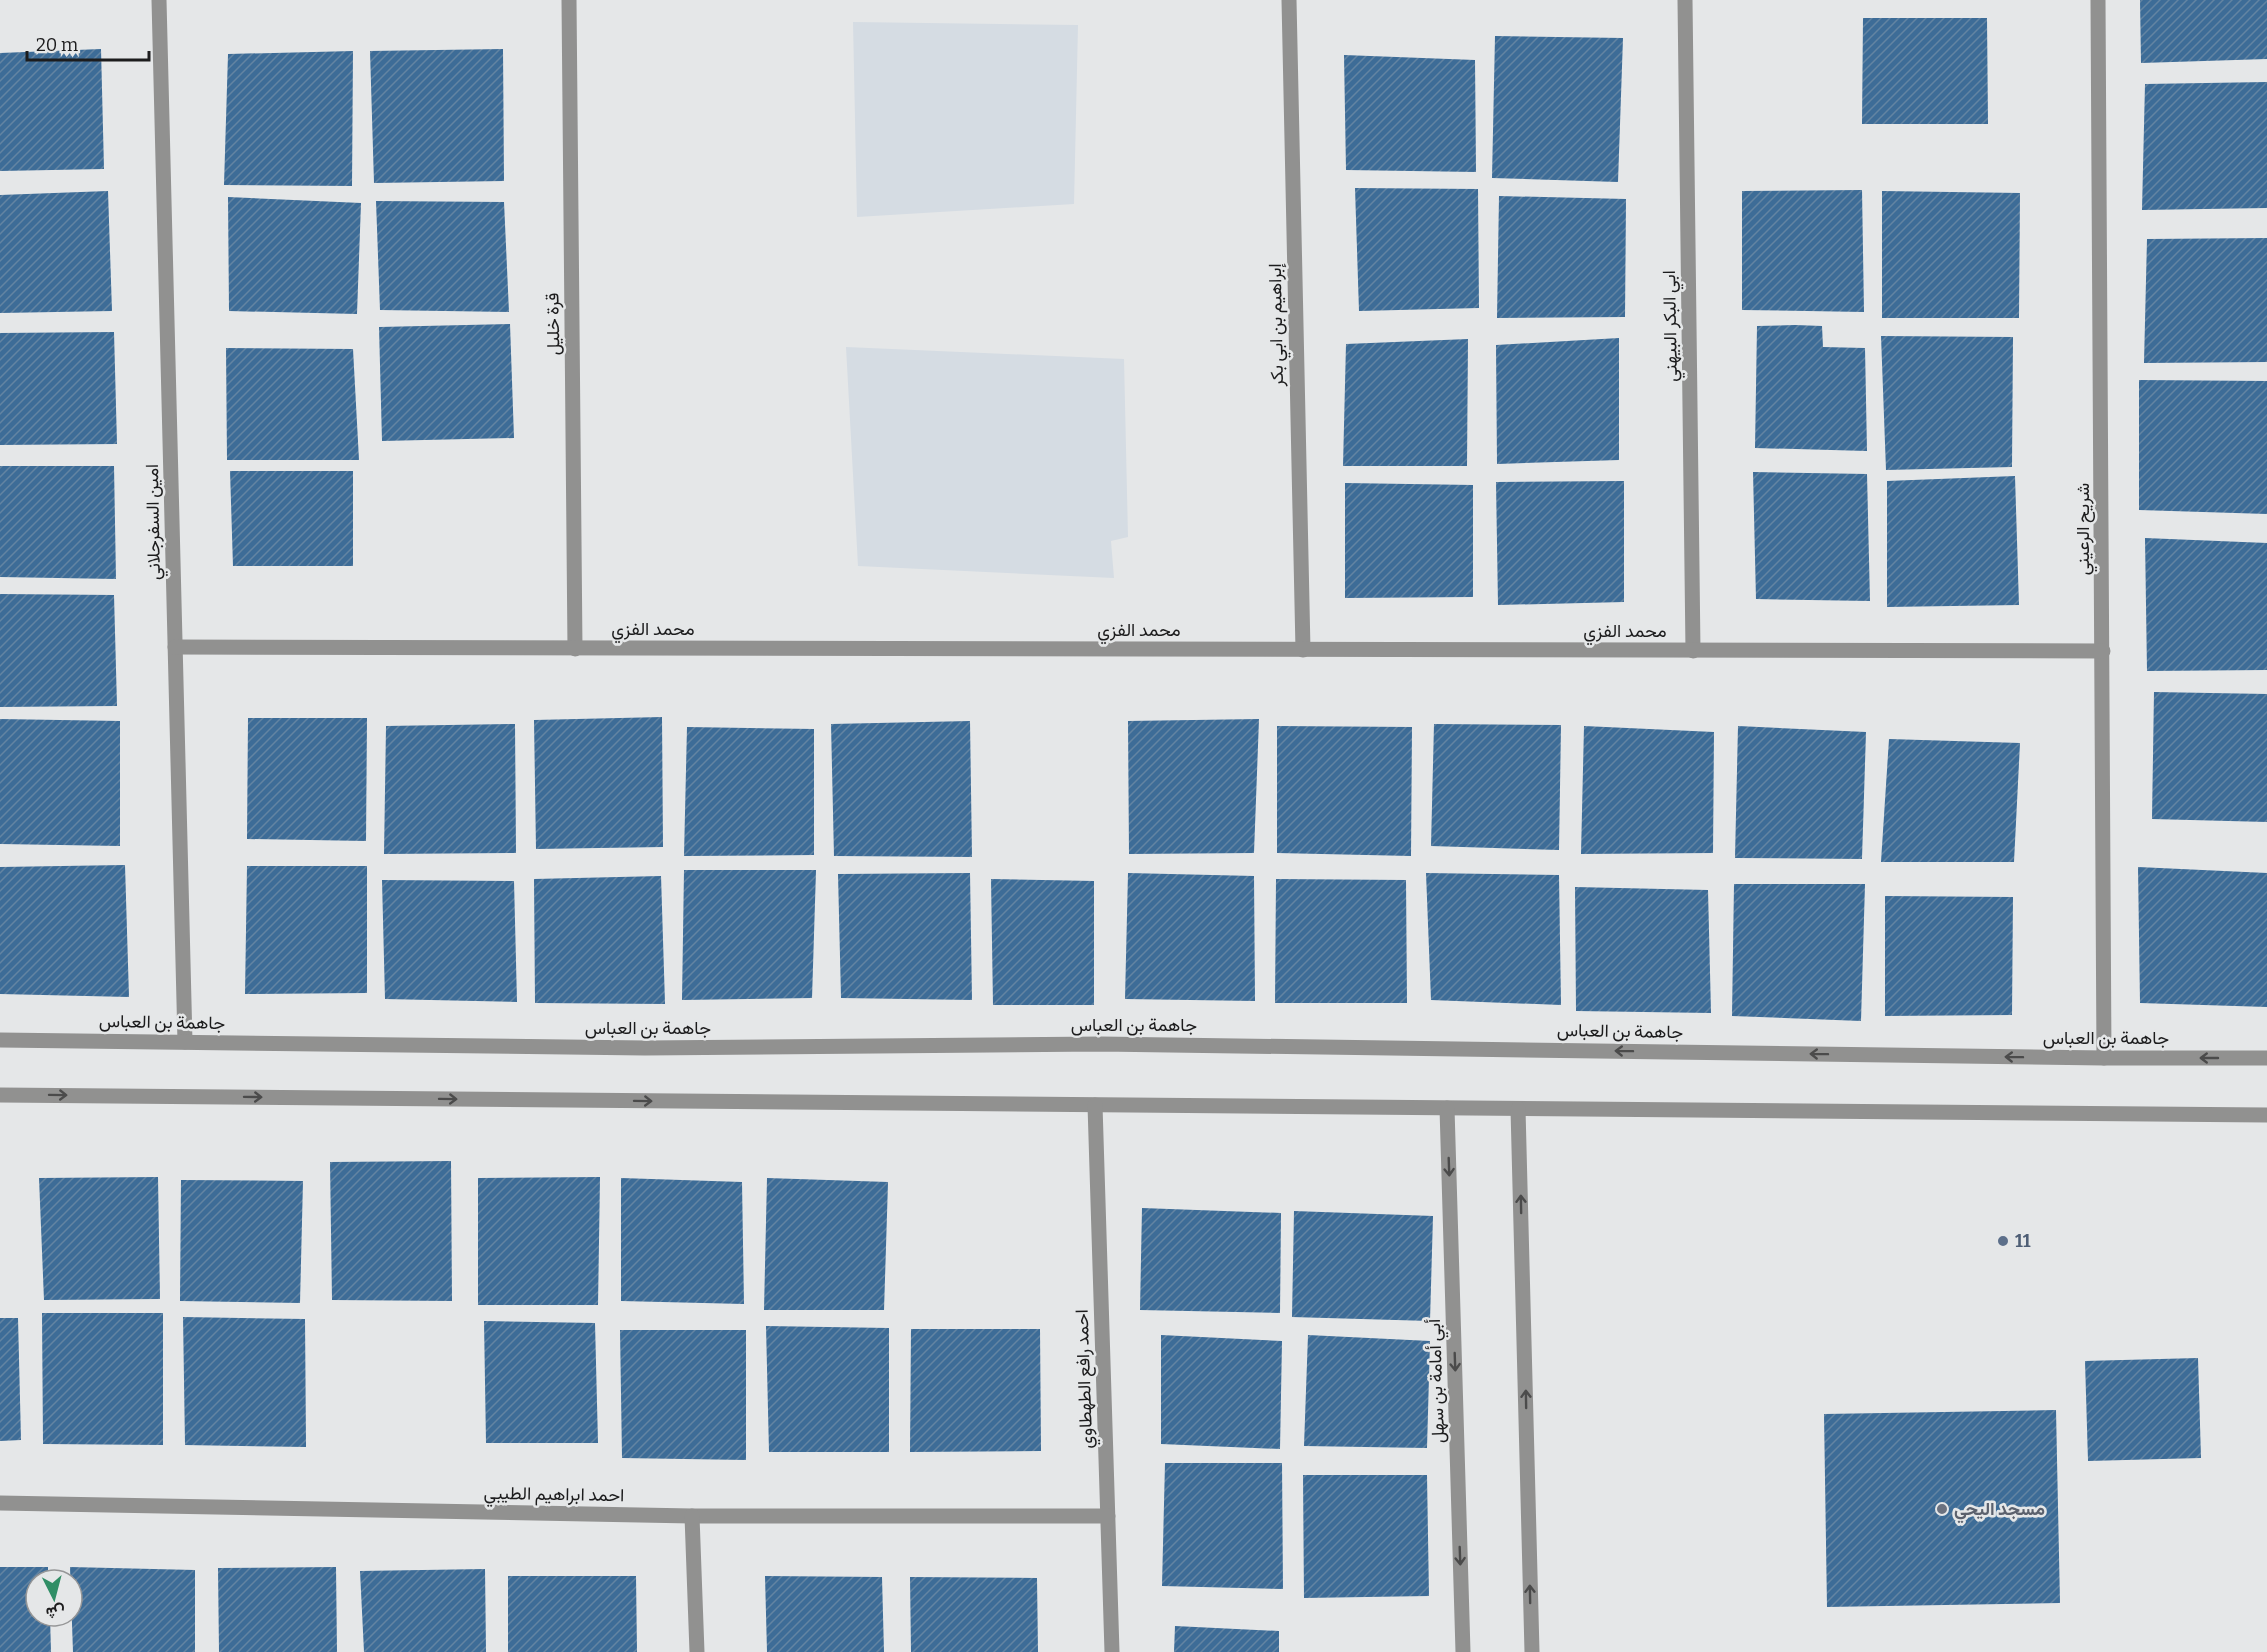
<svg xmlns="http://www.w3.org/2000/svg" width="2267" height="1652" viewBox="0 0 2267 1652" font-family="Bitter,Vazirmatn,serif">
	<defs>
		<pattern id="building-hatch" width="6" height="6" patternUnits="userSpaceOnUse" patternTransform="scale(1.5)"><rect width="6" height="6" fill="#3d6c97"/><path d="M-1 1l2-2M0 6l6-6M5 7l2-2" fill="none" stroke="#6384a2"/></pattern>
	</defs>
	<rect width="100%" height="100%" fill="#e5e7e8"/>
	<g fill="#d5dce3">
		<polygon points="853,22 1078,25 1074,204 857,217"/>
		<polygon points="846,347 1124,359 1128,537 1111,541 1114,578 858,566"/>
	</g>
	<g fill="url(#building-hatch)">
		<polygon points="2140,0 2267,0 2267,59 2141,63"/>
		<polygon points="1863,18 1987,18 1988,124 1862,124"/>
		<polygon points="1495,36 1623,38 1618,182 1492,178"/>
		<polygon points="101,49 104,169 0,171 0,53"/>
		<polygon points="503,49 504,181 374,183 370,51"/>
		<polygon points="353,51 352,186 224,185 228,54"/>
		<polygon points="1344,55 1475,60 1476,172 1346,170"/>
		<polygon points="2267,82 2267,208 2142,210 2145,84"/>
		<polygon points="1355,188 1478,189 1479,308 1359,311"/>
		<polygon points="1862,190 1864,312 1742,310 1742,191"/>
		<polygon points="108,191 112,311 0,313 0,195"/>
		<polygon points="1882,191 2020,193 2019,318 1882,318"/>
		<polygon points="1499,196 1626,199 1625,317 1497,318"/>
		<polygon points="228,197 361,203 357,314 229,311"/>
		<polygon points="376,201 504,202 509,312 380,310"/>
		<polygon points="2267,238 2267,362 2144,363 2147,239"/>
		<polygon points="510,324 514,438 382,441 379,327"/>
		<polygon points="1795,325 1822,326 1823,347 1865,348 1867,451 1755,448 1757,326"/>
		<polygon points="114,332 117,444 0,445 0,333"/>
		<polygon points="1881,336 2013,337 2012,467 1886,470"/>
		<polygon points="1619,338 1619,460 1497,464 1496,345"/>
		<polygon points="1468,339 1467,466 1343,466 1346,344"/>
		<polygon points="226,348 353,349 359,460 227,460"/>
		<polygon points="2139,380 2267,381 2267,514 2139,510"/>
		<polygon points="0,466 114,466 116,579 0,577"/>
		<polygon points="230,471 353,471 353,566 233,566"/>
		<polygon points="1753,472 1867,474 1870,601 1756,599"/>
		<polygon points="2015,476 2019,605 1887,607 1887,481"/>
		<polygon points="1624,481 1624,602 1498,605 1496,482"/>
		<polygon points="1345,483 1473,485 1473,597 1345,598"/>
		<polygon points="2145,538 2267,543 2267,670 2147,671"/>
		<polygon points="0,594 114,595 117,706 0,707"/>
		<polygon points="2154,692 2267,694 2267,822 2152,819"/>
		<polygon points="662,717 663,847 536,849 534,720"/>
		<polygon points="248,718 367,718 366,841 247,839"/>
		<polygon points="0,719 120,721 120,846 0,844"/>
		<polygon points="1259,719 1254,853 1129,854 1128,721"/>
		<polygon points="970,721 972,857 834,856 831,724"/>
		<polygon points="515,724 516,853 384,854 386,726"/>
		<polygon points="1434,724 1561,725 1559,850 1431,846"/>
		<polygon points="1277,726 1412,727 1411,856 1277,853"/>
		<polygon points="1584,726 1714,732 1713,853 1581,854"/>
		<polygon points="1738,726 1866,732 1862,859 1735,858"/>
		<polygon points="687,727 814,729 814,855 684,856"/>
		<polygon points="1889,739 2020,743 2014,862 1881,862"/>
		<polygon points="125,865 129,997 0,994 0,867"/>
		<polygon points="247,866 367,866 367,993 245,994"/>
		<polygon points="2138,867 2267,873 2267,1007 2140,1003"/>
		<polygon points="684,870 816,870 812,998 682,1000"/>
		<polygon points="970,873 972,1000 841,998 838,874"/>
		<polygon points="1128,873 1254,876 1255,1001 1125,999"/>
		<polygon points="1426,873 1559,875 1561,1005 1431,1000"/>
		<polygon points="661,876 665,1004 535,1003 534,879"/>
		<polygon points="991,879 1094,881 1094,1005 993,1005"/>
		<polygon points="1276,879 1406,880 1407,1003 1275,1003"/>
		<polygon points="382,880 514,881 517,1002 385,999"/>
		<polygon points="1734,884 1865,884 1861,1021 1732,1016"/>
		<polygon points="1575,887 1708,890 1711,1013 1576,1011"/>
		<polygon points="1885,896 2013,897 2012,1015 1885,1016"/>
		<polygon points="451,1161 452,1301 332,1300 330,1162"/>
		<polygon points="158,1177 160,1299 44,1300 39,1178"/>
		<polygon points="600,1177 598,1305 478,1305 478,1178"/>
		<polygon points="621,1178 742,1182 744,1304 621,1301"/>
		<polygon points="767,1178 888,1182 884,1310 764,1310"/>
		<polygon points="181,1180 303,1181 300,1303 180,1301"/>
		<polygon points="1142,1208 1281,1213 1280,1313 1140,1310"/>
		<polygon points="1294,1211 1433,1216 1430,1321 1292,1317"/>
		<polygon points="42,1313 163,1313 163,1445 43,1444"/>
		<polygon points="183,1317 305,1319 306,1447 185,1445"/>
		<polygon points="0,1318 18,1318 21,1440 0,1441"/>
		<polygon points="484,1321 595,1323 598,1443 486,1443"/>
		<polygon points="766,1326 889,1328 889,1452 769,1452"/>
		<polygon points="911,1329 1040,1329 1041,1451 910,1452"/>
		<polygon points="620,1330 746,1330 746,1460 622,1458"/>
		<polygon points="1161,1335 1282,1341 1280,1449 1161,1444"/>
		<polygon points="1308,1335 1430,1341 1427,1448 1304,1446"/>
		<polygon points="2198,1358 2201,1458 2088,1461 2085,1361"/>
		<polygon points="2056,1410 2060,1603 1827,1607 1824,1414"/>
		<polygon points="1165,1463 1282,1463 1283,1589 1162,1586"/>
		<polygon points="1303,1475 1427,1475 1429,1596 1304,1598"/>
		<polygon points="0,1567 48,1567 48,1580 36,1580 36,1616 50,1616 51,1652 0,1652"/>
		<polygon points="70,1567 195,1570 195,1652 73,1652"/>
		<polygon points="336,1567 337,1652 219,1652 218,1568"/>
		<polygon points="485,1569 486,1652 364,1652 360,1571"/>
		<polygon points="508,1576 636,1576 637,1652 508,1652"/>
		<polygon points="765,1576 882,1577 884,1652 767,1652"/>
		<polygon points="910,1577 1037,1578 1038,1652 911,1652"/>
		<polygon points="1175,1626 1279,1631 1279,1652 1174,1652"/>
	</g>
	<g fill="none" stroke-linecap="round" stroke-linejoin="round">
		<g stroke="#919190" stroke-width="15">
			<polyline points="159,0 185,1042"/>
			<polyline points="569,0 575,649"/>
			<polyline points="1289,0 1303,650"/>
			<polyline points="1685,0 1693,651"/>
			<polyline points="2098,0 2104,1058"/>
			<polyline points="175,647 2103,651"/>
			<polyline points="0,1040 645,1048 1101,1044 2104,1058 2267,1058"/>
			<polyline points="0,1095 2267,1115"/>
			<polyline points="1095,1105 1112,1652"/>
			<polyline points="1447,1108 1463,1652"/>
			<polyline points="1518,1109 1532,1652"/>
			<polyline points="0,1503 692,1516 1108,1516"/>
			<polyline points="692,1516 697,1652"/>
		</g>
	</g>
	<defs><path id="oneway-shaft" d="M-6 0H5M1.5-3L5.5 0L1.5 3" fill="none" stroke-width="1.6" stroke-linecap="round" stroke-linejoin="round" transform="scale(1.5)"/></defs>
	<g stroke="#4b4b4b">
		<use href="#oneway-shaft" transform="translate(1624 1051) rotate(-179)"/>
		<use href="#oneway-shaft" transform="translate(1819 1054) rotate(-179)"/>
		<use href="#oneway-shaft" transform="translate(2014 1057) rotate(-179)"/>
		<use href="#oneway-shaft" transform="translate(2209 1058) rotate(180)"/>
		<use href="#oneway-shaft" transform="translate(58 1095) rotate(1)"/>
		<use href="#oneway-shaft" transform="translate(253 1097) rotate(1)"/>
		<use href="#oneway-shaft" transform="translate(448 1099) rotate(1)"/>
		<use href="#oneway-shaft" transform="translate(643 1101) rotate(1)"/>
		<use href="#oneway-shaft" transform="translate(1449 1167) rotate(88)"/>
		<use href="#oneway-shaft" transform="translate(1521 1204) rotate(-91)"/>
		<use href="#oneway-shaft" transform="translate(1455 1362) rotate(88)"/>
		<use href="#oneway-shaft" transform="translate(1526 1399) rotate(-91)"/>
		<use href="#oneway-shaft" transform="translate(1460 1556) rotate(88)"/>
		<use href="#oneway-shaft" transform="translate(1530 1594) rotate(-91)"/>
	</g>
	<circle fill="#5c6f8a" stroke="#e5e7e8" stroke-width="2" cx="2003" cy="1241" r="6"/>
	<circle fill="#6b7280" stroke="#e5e7e8" stroke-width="2" cx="1942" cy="1509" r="6"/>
	<g text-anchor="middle" stroke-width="5" stroke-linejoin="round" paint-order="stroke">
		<g font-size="18" fill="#1c1c1d" stroke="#e5e7e8">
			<text transform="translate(553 324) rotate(-91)" y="6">قرة خليل</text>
			<text transform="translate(1276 325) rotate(-91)" y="6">إبراهيم بن ابي بكر</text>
			<text transform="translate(1670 326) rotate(-91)" y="6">ابي البكر البيهني</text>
			<text transform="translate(153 522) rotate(-91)" y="6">امين السفرجلاني</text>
			<text transform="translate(2083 529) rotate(-90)" y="6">شريح الرعيني</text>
			<text x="653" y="635">محمد الفزي</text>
			<text x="1139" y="636">محمد الفزي</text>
			<text x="1625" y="637">محمد الفزي</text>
			<text transform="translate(162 1022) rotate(1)" y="6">جاهمة بن العباس</text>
			<text x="1134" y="1031">جاهمة بن العباس</text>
			<text x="648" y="1034">جاهمة بن العباس</text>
			<text transform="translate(1620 1031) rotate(1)" y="6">جاهمة بن العباس</text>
			<text x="2106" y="1044">جاهمة بن العباس</text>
			<text transform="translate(1084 1379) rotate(-92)" y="6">احمد رافع الطهطاوي</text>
			<text transform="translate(1436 1381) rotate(-92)" y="6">أبي أمامة بن سهل</text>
			<text transform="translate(554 1494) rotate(1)" y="6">احمد ابراهيم الطيبي</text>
		</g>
		<g font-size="18" font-weight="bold" fill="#4e5e75" stroke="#e5e7e8" text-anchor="start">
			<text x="2015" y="1247">11</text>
		</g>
		<g font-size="18" font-weight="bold" fill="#5b616d" stroke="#e5e7e8" text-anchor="start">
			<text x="1954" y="1515">مسجد اليحي</text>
		</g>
	</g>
	<g transform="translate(54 1598) rotate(174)"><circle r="28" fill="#e5e7e8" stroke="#959697" stroke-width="1.5"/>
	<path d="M0-4.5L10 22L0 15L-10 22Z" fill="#308e66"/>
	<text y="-9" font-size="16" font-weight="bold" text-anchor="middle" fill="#1c1c1d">ش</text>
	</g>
	<path d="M27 51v9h122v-9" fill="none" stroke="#1c1c1d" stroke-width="3"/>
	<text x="36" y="51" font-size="18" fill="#1c1c1d" stroke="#e5e7e8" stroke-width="4.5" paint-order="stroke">20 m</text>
</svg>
